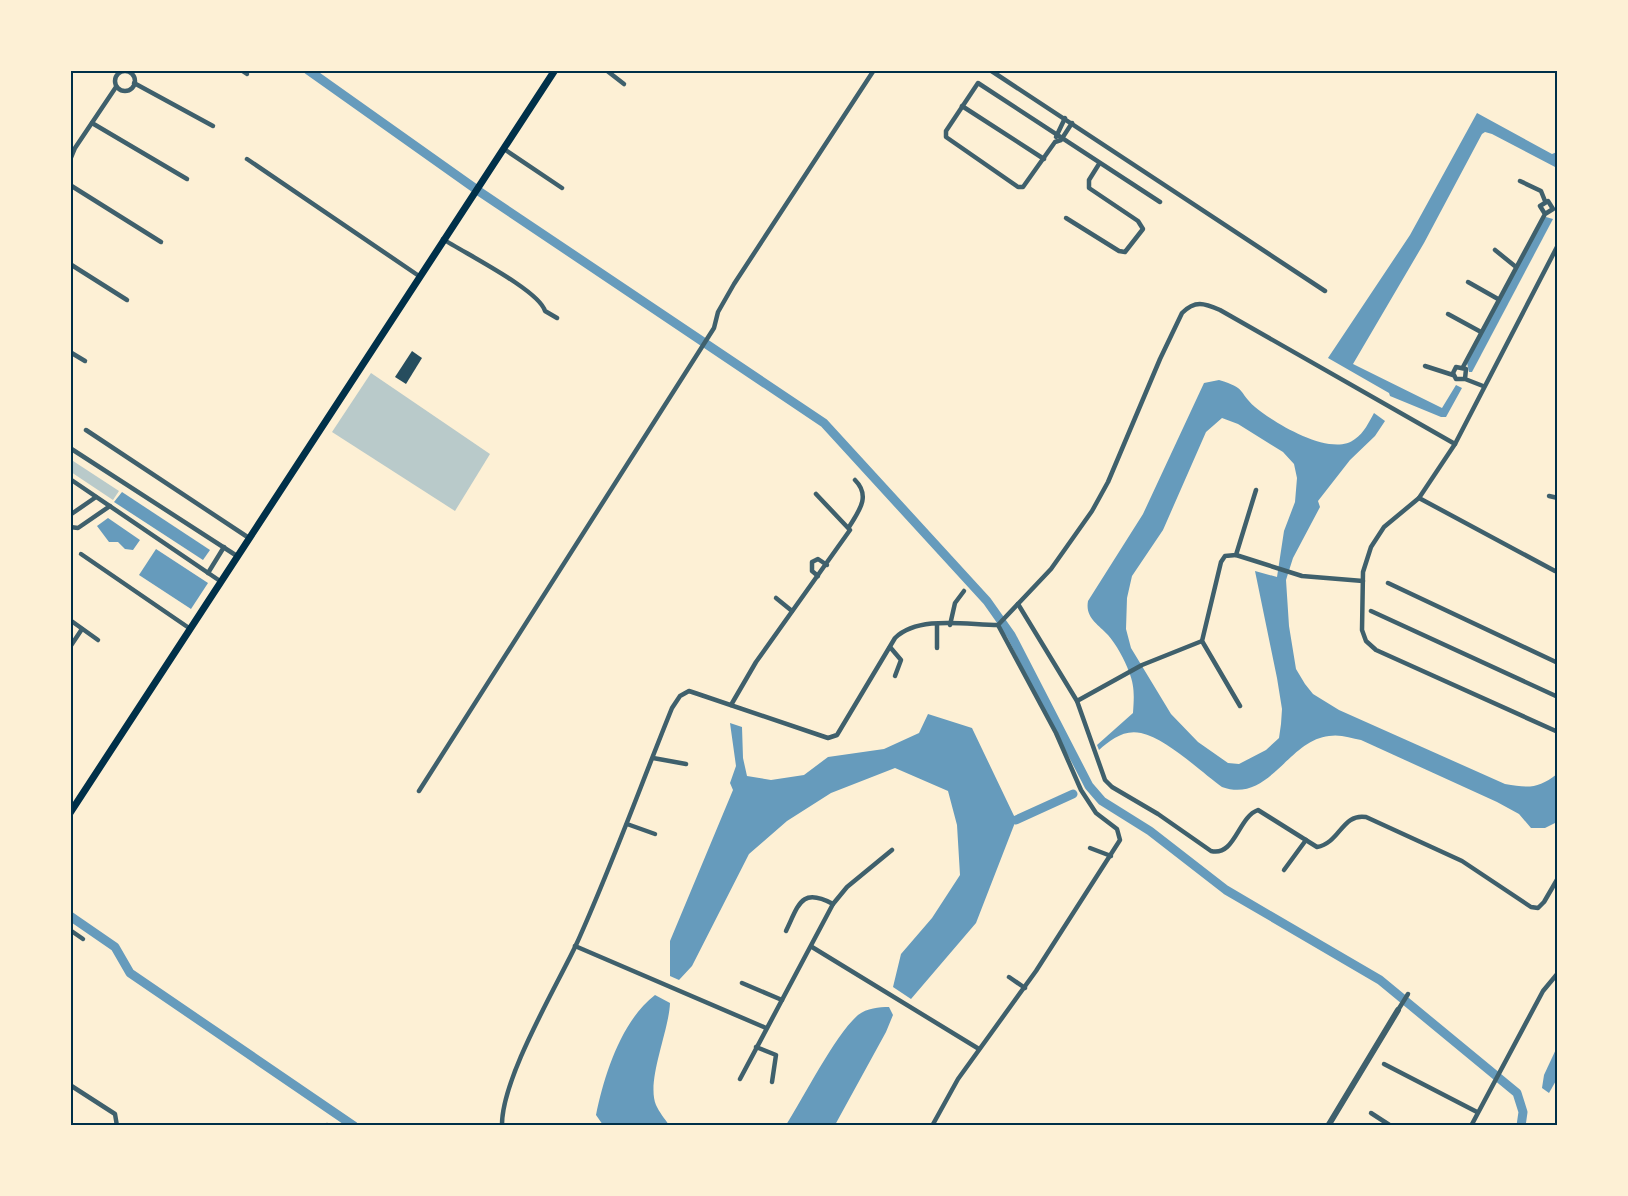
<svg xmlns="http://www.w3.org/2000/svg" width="1628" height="1196" viewBox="0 0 1628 1196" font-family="'Crimson Pro',serif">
	<rect width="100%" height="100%" fill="#fdf0d5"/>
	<g fill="#b9caca">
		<polygon points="371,373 490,454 455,511 332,432"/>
		<polygon points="70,459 119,491 113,500 71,472"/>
	</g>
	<g fill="#669bbc" fill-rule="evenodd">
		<polygon points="1477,113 1552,154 1557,152 1557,168 1492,134 1485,132 1482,134 1424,243 1353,364 1442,408 1456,385 1462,388 1446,417 1441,417 1390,396 1389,393 1328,358 1410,235"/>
		<polygon points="1546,217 1553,219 1472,372 1469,372 1467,363 1543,218"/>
		<path d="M1219 380C1248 389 1237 391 1255 407 1274 423 1332 458 1355 439 1364 433 1369 422 1374 413L1385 421 1375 436 1350 460 1318 501 1320 507 1293 558 1286 580 1289 626 1296 669 1305 684 1313 694 1339 710 1505 784C1528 788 1538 789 1557 774V822L1545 828H1531L1519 814 1497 802 1361 740C1351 738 1340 734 1329 736 1288 740 1269 804 1222 787 1201 772 1166 738 1141 733 1124 729 1110 740 1099 750L1097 745 1133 713C1134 698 1135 686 1129 672 1125 660 1116 644 1108 635 1098 624 1085 618 1088 601L1143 514 1204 383ZM1222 418 1238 424 1283 452 1294 464 1297 478 1295 502 1284 531 1277 577 1255 571 1277 678 1282 709 1281 724 1279 738 1266 750 1239 764 1228 763 1198 742 1171 714 1131 648 1126 629 1127 598 1132 576 1163 530 1206 432Z"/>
		<polygon points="122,492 210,550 203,560 114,502"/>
		<polygon points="108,518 140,540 133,550 125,549 118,542 109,542 97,526"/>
		<polygon points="156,549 208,583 191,609 139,575"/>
		<polygon points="928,714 972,728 1016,820 976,923 911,999 893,987 901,954 932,918 960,875 957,825 948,791 895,768 831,793 787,821 749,854 692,966 679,980 670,976 670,941 733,790 730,783 736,766 730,723 742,727 743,758 747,776 771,780 804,775 828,757 884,749 919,733"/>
		<path d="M655 995 670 1003C669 1031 646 1081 656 1105 659 1112 665 1119 669 1125H603L596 1115C604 1076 621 1021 655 995Z"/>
		<path d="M889 1007 893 1015 886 1032 835 1125H786C804 1097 835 1035 858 1015 867 1008 879 1007 889 1007Z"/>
		<polygon points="1557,1047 1557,1079 1549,1093 1542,1088 1544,1075"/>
	</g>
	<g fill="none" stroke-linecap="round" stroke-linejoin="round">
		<g stroke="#669bbc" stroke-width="9">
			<polyline points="308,70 480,192 824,423 987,601 1011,635 1089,786 1102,801 1150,831 1226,890 1380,980 1517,1093 1523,1112 1521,1126"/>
			<polyline points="1016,820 1073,794"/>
			<polyline points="70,916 115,947 130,973 354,1126"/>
		</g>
	</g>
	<polygon fill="#264d5e" points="412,351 422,358 406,384 395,377"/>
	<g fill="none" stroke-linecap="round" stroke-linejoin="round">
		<g stroke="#3f606c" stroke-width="4.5">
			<polyline points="241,70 247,74"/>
			<polyline points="606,70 624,84"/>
			<polyline points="990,70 1325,291"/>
			<circle cx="125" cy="81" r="10"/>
			<polyline points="134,83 213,126"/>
			<polyline points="962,106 1044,159"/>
			<polyline points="92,123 187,179"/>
			<polyline points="1072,123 1061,140 1055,142 1023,187 1018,187 946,137 946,131 978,83 1160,202"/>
			<polyline points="1056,137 1065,118"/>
			<polyline points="504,149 562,188"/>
			<polyline points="247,159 419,276"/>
			<polyline points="70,160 75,148 116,87"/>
			<polyline points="1520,181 1541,191 1545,201"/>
			<polyline points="70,185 161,242"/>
			<polyline points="1066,218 1119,251 1125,252 1143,229 1138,221 1089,188 1089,180 1099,164"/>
			<path d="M443 239C464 253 539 290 545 311L557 318"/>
			<polyline points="1558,245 1455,444 1419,498 1384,527 1371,547 1363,572 1362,630 1366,641 1376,650 1558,732"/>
			<polyline points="1495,250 1516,267"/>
			<polyline points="70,264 127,300"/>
			<polyline points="1468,282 1498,299"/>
			<polyline points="1448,314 1481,332"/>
			<polyline points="70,352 85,361"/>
			<polyline points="1425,366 1453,375"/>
			<polyline points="1463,367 1545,214 1553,209 1548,201 1540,206 1545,214"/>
			<polyline points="1465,379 1466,369 1456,367 1453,373 1456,379 1465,379 1483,386"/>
			<polyline points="86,430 249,538"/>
			<polyline points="70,448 237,556"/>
			<polyline points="70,479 220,581"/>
			<polyline points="1549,496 1558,498"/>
			<polyline points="1419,498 1555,571"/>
			<polyline points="70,515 96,497"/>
			<polyline points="70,527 78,528 110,506"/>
			<path d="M849 527C859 511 871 496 855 480"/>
			<polyline points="81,554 189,628"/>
			<polyline points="1236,555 1302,576 1363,581"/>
			<polyline points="208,573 224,547"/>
			<polyline points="818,576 812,571 812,562 818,559 827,565"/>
			<polyline points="1388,583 1558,663"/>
			<polyline points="776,598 792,611"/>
			<path d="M1018 604 1077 701 1105 780 1112 787 1158 814 1211 851C1235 857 1238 817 1258 810L1317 847C1340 843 1342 813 1366 817L1462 861 1531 907 1538 908 1544 902 1558 878"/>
			<polyline points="1371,611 1558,697"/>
			<polyline points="70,620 98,640"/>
			<polyline points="950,625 955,603 964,591"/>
			<polyline points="70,647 82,629"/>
			<polyline points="890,647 901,660 895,676"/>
			<polyline points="937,648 937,625"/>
			<polyline points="1077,701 1142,665 1202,641"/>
			<polyline points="731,705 756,662 850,530 816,494"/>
			<polyline points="1240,706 1202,641 1221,562 1225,556 1236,555 1256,490"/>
			<polyline points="653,758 686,764"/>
			<polyline points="419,791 714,328 718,312 734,284 874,70"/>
			<polyline points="627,824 655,834"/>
			<polyline points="1090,848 1111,856"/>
			<polyline points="1284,870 1306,840"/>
			<polyline points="70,930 83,939"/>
			<path d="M786 931C799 904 801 887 833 904"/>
			<polyline points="575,946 766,1028"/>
			<polyline points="812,947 979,1049"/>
			<polyline points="1009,977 1025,988"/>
			<polyline points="742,983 782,1000"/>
			<polyline points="1398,1010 1408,994"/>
			<polyline points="756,1047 776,1055 772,1082"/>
			<polyline points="1384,1064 1477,1112"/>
			<polyline points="740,1079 833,904 847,887 892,850"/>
			<polyline points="70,1085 115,1114 117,1126"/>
			<polyline points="1371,1113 1391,1126"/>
			<polyline points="327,1126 327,1125"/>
			<path d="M502 1126C501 1080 555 989 576 945 611 868 640 787 672 708L680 696 689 691 698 694 828 738 837 735 895 638C919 615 967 625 998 625L1051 569 1092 511 1108 482 1160 359 1182 313C1195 300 1204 303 1220 310L1455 444"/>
			<polyline points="932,1126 958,1079 1036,971 1120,840 1117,829 1096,813 1081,790 1056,733 998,625"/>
			<polyline points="1471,1126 1543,991 1558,973"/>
		</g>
		<polyline stroke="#3f606c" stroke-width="6" points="1328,1126 1398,1010"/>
		<polyline stroke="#003049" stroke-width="7" points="70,813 555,70"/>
	</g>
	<rect width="1628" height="1196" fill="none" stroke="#fdf0d5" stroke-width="144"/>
	<rect x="72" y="72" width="1484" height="1052" fill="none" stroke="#003049" stroke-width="2"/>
</svg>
